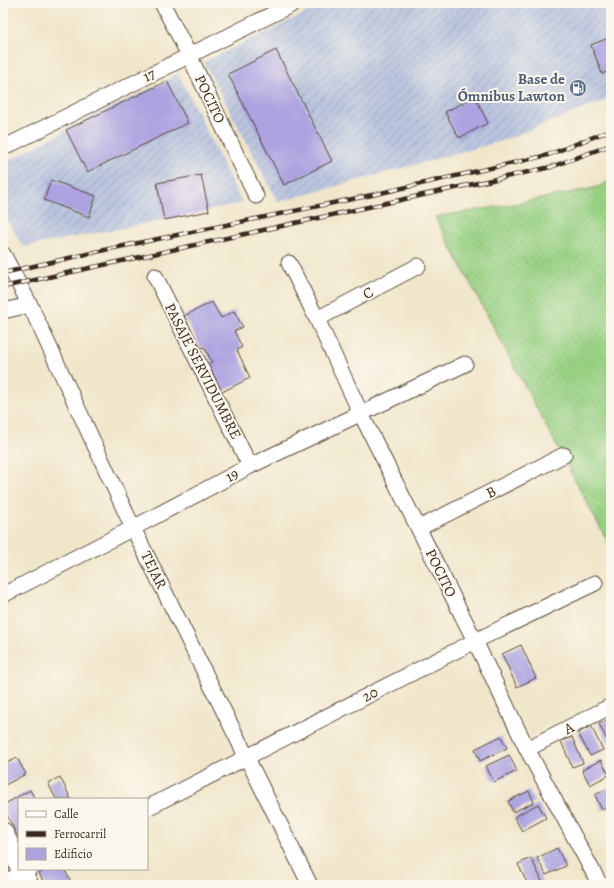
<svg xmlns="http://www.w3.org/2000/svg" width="614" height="888" viewBox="0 0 614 888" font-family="Alegreya,serif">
	<defs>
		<pattern id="industrial-furrows" width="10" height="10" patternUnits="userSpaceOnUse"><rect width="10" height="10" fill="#bac4de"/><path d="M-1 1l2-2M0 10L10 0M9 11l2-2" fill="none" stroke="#989fb3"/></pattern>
		<pattern id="grass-dots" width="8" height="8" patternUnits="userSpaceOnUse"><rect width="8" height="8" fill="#9ad285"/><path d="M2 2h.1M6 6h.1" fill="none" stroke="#86b472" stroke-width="1.8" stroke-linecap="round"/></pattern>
	</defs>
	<rect width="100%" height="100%" fill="#fbf7ec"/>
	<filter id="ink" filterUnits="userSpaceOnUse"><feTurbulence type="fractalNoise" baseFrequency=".025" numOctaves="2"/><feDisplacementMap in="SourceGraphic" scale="8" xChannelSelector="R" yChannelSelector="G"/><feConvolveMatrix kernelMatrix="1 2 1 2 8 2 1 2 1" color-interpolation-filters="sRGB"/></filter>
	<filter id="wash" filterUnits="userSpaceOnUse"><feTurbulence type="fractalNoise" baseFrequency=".012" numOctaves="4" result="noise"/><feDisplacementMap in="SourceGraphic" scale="16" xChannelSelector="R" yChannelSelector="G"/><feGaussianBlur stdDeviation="0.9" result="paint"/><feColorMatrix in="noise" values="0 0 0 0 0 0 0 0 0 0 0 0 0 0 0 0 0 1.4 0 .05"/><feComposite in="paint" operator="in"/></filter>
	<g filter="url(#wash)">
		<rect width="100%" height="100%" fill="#f0e6ca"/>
		<g fill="url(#industrial-furrows)">
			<polygon points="326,3 611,3 611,98 502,141 278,202 204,62"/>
			<polygon points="178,73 242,203 164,220 23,247 3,213 3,164 66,130 167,81"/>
		</g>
		<polygon fill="url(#grass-dots)" stroke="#6a7e52" points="611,180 611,548 435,217 520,203 598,187"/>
		<g id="blocks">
			<g fill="#aca3e0">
				<polygon points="611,37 611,70 602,74 591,45"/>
				<polygon points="276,50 332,161 284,185 228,74"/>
				<polygon points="167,81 188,123 87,172 66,130"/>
				<polygon points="475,97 488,123 459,138 445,112"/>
				<polygon points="201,175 209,211 164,220 157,183"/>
				<polygon points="51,180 96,196 89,217 44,200"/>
				<polygon points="212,302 221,318 234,311 243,327 234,331 242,347 237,350 250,378 222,392 208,364 212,362 204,347 201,348 184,316"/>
				<polygon points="521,645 536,678 517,687 502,654"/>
				<polygon points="611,718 611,748 599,724"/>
				<polygon points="591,726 603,750 590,756 578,733"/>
				<polygon points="501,736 507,748 480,761 475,749"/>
				<polygon points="572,737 583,763 572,767 561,741"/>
				<polygon points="509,755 517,771 494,782 486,766"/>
				<polygon points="17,758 26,774 3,786 3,765"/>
				<polygon points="601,760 609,775 590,785 582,770"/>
				<polygon points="60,777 71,799 56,799 48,783"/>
				<polygon points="611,787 611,806 602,810 595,795"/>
				<polygon points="30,790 35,799 19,799 19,838 3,808 3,805"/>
				<polygon points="529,791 534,802 513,812 508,801"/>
				<polygon points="538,804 546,818 522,831 514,817"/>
				<polygon points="557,848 566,866 546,875 537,858"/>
				<polygon points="531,858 542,881 534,885 528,885 518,864"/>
				<polygon points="46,869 64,869 73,885 45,885 39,873"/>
			</g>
		</g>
	</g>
	<g filter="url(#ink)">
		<use href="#blocks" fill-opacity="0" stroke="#564638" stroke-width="1"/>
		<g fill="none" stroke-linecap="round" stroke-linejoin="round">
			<g stroke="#564638" stroke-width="17">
				<g id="minor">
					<polyline points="162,3 189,55 256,196"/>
					<polyline points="3,148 295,3"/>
					<polyline points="3,254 30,305 133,528 310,885"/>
					<polyline points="289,263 317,319 361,414 475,641 527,749 598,881 602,885"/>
					<polyline points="155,276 250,466"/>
					<polyline points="3,311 30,305"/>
					<polyline points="317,319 418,266"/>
					<polyline points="419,528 564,455"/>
					<polyline points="3,595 133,528 250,466 465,364"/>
					<polyline points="527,749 611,706"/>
					<polyline points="147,808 475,641 595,583"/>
					<polyline points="3,883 29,869"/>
				</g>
			</g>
			<g stroke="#564638" stroke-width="21">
				<g id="major">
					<polyline points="3,832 19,865"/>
					<polyline points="21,869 29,885"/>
				</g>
			</g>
			<use href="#minor" stroke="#fff" stroke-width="15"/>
			<use href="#major" stroke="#fff" stroke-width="19"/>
			<g stroke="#3b2a1e" stroke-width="4.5">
				<g id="rail">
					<polyline points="3,273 109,249 372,195 548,155 611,130"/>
					<polyline points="3,287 551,167 611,145"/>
				</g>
			</g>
			<use href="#rail" stroke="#fbf7ec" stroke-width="3" stroke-dasharray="9" stroke-linecap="butt"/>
		</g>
	</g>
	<defs>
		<g id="fuel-disc" transform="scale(0.9)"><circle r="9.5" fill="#5c6f8a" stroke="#fbf7ec"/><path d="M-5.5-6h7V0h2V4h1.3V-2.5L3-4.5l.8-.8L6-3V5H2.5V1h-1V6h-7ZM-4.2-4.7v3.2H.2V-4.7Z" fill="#fff"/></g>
	</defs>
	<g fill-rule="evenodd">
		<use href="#fuel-disc" x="578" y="88"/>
	</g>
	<g text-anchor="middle" stroke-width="4" stroke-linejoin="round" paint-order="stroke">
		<g font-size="15" fill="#3b2a1e" stroke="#fbf7ec">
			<text transform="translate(149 75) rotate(-27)" y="5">17</text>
			<text transform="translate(210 99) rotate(65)" y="5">POCITO</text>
			<text transform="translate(368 293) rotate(-27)" y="5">C</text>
			<text transform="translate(203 371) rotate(63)" y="5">PASAJE SERVIDUMBRE</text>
			<text transform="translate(232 475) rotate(-28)" y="5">19</text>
			<text transform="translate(491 492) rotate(-27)" y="5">B</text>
			<text transform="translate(154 570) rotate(64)" y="5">TEJAR</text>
			<text transform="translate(441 573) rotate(64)" y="5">POCITO</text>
			<text transform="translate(370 694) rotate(-27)" y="5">20</text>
			<text transform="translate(569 728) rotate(-27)" y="5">A</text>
		</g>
		<g font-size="15" font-weight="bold" fill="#4e5e75" stroke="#fbf7ec" text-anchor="end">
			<text x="565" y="84">Base de<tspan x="565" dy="17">Ómnibus Lawton</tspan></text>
		</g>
	</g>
	<rect width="614" height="888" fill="none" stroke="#fbf7ec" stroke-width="16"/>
	<rect x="18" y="798" width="130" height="72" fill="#fbf7ec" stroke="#aea59a"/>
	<rect x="26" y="811" width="20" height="6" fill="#ffffff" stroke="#aea59a"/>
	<text x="54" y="818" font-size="12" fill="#3b2a1e">Calle</text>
	<rect x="26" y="831" width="20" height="6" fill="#3b2a1e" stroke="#aea59a"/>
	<text x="54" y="838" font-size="12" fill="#3b2a1e">Ferrocarril</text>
	<rect x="26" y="848" width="20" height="12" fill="#aca3e0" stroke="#aea59a"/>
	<text x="54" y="858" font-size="12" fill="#3b2a1e">Edificio</text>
</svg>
